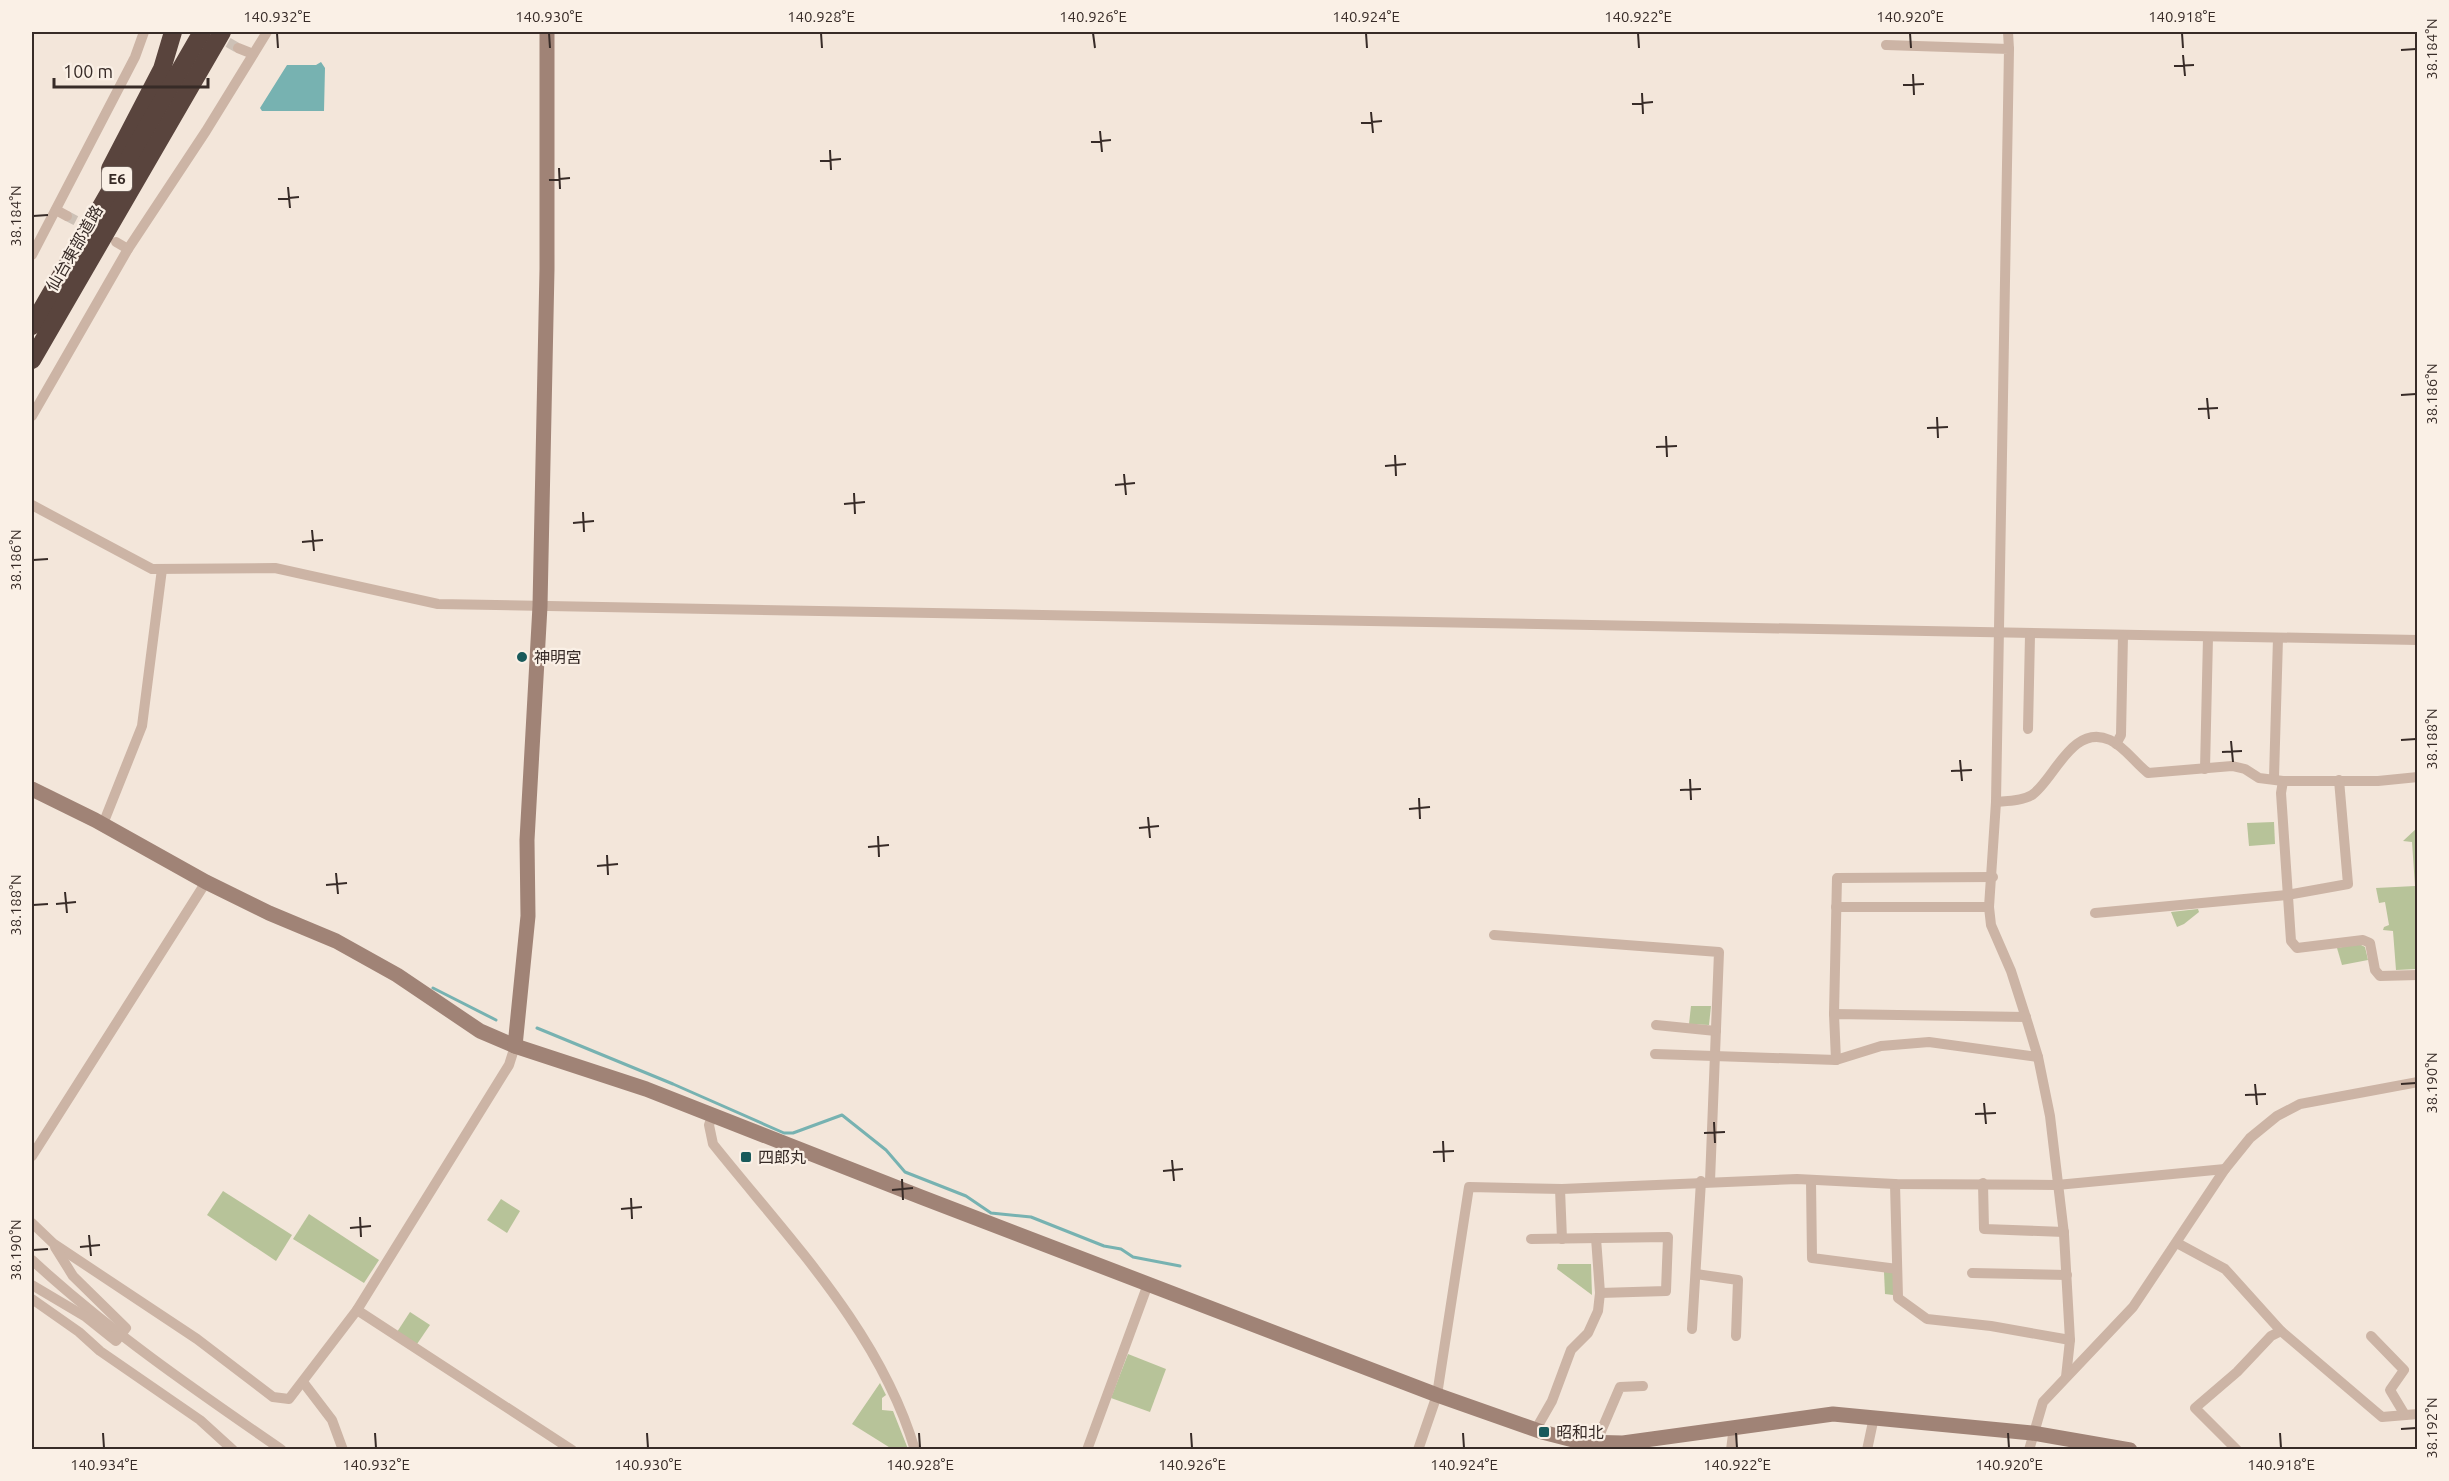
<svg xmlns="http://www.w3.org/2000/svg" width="2449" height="1481" viewBox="0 0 2449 1481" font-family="Ubuntu,'Noto Sans JP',sans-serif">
	<rect width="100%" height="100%" fill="#f3e6da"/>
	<g fill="#b7c399">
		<polygon points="2274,822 2275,844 2249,846 2247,823"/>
		<polygon points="2417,828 2417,969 2396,970 2393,931 2383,930 2384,927 2389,925 2385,902 2379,903 2376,888 2415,886 2412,842 2403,841"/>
		<polygon points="2198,909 2199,912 2184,924 2177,927 2171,912"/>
		<polygon points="2359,944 2365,947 2368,960 2342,965 2337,948"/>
		<polygon points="1691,1006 1711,1006 1709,1025 1689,1024"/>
		<polygon points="223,1191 292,1235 276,1261 207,1215"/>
		<polygon points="501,1199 520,1211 507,1233 487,1220"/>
		<polygon points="309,1214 379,1260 364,1283 293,1239"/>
		<polygon points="1558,1264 1591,1264 1592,1295 1557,1269"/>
		<polygon points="1884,1272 1893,1272 1893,1295 1885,1294"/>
		<polygon points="410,1312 430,1325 417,1344 397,1332"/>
		<polygon points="1128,1354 1166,1369 1150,1412 1111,1398"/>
		<polygon points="880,1383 886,1395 882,1398 882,1410 893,1411 908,1449 892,1449 852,1424"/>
	</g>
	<polygon fill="#77b2b1" points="321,62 325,68 324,111 262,111 260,108 287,65 316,65"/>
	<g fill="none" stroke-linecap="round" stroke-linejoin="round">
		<g stroke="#77b2b1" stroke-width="3">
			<polyline points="433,988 496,1020"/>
			<polyline points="537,1028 673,1084 784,1133 793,1133 842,1115 886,1150 905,1172 966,1196 991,1213 1031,1217 1104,1246 1121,1249 1133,1257 1180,1266"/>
		</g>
		<g stroke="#cdc1b6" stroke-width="10" stroke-dasharray="10 5" stroke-linecap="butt">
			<polyline points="215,35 238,48"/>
			<polyline points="67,216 94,230"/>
		</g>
		<g stroke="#ccb4a5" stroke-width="10">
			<polyline points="2008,32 2009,49"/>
			<polyline points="1886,45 2009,49 1996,802 1989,907 1991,925 2011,971 2028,1024 2038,1057 2050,1116 2064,1234 2070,1340 2066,1377"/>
			<polyline points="238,48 253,54"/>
			<polyline points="56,210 67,216"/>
			<polyline points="116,242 128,249"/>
			<polyline points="32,255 135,57 144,32"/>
			<polyline points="32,416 128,249 206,131 267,32"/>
			<polyline points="32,505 152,569 275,568 438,604 2418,640"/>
			<polyline points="2028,729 2030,635"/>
			<polyline points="2116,744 2121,735 2123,635"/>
			<polyline points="2205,769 2208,637"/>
			<polyline points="2274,778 2278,638"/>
			<polyline points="2283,781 2281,793 2291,941 2297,948 2363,940 2370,943 2375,970 2380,976 2418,975"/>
			<path d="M1996 802C2007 801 2022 801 2032 795 2054 780 2072 723 2110 740 2125 747 2135 763 2148 773L2232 766 2245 769 2259 778 2283 781H2378L2418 777"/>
			<polyline points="103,824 142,726 162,569"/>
			<polyline points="1836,907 1989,907"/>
			<polyline points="2095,913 2287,895 2348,884 2339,780"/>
			<polyline points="1494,935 1719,952 1710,1181"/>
			<polyline points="1834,1014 1837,878 1993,877"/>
			<polyline points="1656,1025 1716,1031"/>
			<polyline points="1655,1054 1836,1060 1881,1046 1929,1042 2038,1057"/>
			<polyline points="1836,1060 1834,1014 2026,1017"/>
			<path d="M713 1114 709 1125 713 1144C788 1238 880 1331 915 1450"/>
			<polyline points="32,1156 206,882"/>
			<polyline points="1811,1181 1812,1258 1897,1269"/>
			<polyline points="1983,1183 1984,1229 2064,1232"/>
			<polyline points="1895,1184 1898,1298 1927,1319 1991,1326 2070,1340"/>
			<polyline points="1560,1189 1562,1239"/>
			<polyline points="32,1223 54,1244 197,1339 273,1397 289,1399 357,1310 509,1065 515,1046"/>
			<polyline points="1531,1239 1668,1237 1666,1291 1600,1293"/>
			<polyline points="2177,1243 2225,1269 2281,1331 2382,1417 2418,1414"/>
			<path d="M32 1260C109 1331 195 1390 282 1450"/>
			<polyline points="1972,1273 2067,1275"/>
			<polyline points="1696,1274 1738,1280 1736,1336"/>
			<polyline points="32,1285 86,1317 116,1341 126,1328 73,1276 55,1247"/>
			<polyline points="32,1299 79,1332 100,1351 200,1420 233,1450"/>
			<polyline points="357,1310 572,1450"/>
			<polyline points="1692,1329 1701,1181"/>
			<polyline points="2371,1336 2404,1370 2390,1390 2405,1415"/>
			<polyline points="303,1382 332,1420 343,1450"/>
			<polyline points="1536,1429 1552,1401 1571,1350 1588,1333 1598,1311 1600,1293 1596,1238"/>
			<polyline points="1596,1443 1620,1387 1643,1386"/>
			<polyline points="1087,1450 1148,1284"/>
			<polyline points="1418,1450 1437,1395 1469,1187 1562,1189 1797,1179 1895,1184 2057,1185 2225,1169"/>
			<polyline points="1731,1450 1734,1426"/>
			<polyline points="1867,1450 1874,1417"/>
			<polyline points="2029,1450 2043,1402 2133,1307 2225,1169 2250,1138 2277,1116 2300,1104 2418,1082"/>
			<polyline points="2237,1450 2195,1408 2237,1372 2271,1336 2281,1331"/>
		</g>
		<g stroke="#a08376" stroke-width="15">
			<polyline points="32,789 95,820 206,882 269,913 336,941 397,975 480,1031 515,1046 646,1089 921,1197 1437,1395 1542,1432 1581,1442 1623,1443 1833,1414 2032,1433 2130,1450"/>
			<polyline points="515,1046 528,916 527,840 540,606 547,269 547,32"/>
		</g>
		<g stroke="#59443d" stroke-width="18">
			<polyline points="110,169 162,69 173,32"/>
			<polyline points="32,326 202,32"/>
			<polyline points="32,360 222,32"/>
		</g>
	</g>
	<path fill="none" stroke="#372b27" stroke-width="2" d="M277 33 278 48M549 33 550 48M821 33 822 48M1093 33 1095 48M1366 33 1367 48M1638 33 1639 48M1910 33 1911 48M2182 33 2183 48M2401 50 2416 49M2183 55 2185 76M2174 66 2194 65M1913 74 1914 95M1903 85 1924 84M1642 93 1643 114M1632 104 1653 102M1371 112 1373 133M1361 123 1382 121M1100 131 1102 152M1091 142 1111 140M830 150 831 170M820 161 841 159M559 168 560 189M549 180 570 178M288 187 290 208M278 199 299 197M33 216 48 215M2401 395 2416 394M2207 398 2209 419M2198 409 2218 408M1937 417 1938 438M1927 428 1948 427M1666 436 1667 457M1656 447 1677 446M1395 455 1396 476M1385 466 1406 464M1124 474 1126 495M1115 485 1135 483M854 493 855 514M844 504 865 502M583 512 584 532M573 523 594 521M312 530 314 551M302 542 323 540M33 560 48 559M2401 740 2416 739M2231 741 2233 762M2222 752 2242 751M1960 760 1962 781M1951 771 1972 770M1690 779 1691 800M1680 790 1701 789M1419 798 1420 819M1409 809 1430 807M1148 817 1150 838M1139 828 1159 826M878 836 879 857M868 847 889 845M607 855 608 875M597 866 618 864M336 873 338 894M326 885 347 883M65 892 67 913M56 904 76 902M33 905 48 904M2255 1084 2257 1105M2401 1084 2416 1083M2245 1095 2266 1094M1984 1103 1986 1124M1975 1114 1996 1113M1714 1122 1715 1143M1704 1133 1725 1132M1443 1141 1444 1162M1433 1152 1454 1151M1172 1160 1174 1181M1163 1171 1183 1169M902 1179 903 1200M892 1190 913 1188M631 1198 632 1219M621 1209 642 1207M360 1217 361 1237M350 1228 371 1226M89 1235 91 1256M80 1247 100 1245M33 1250 48 1249M2401 1429 2416 1428M103 1433 104 1448M375 1433 376 1448M647 1433 648 1448M919 1433 920 1448M1191 1433 1192 1448M1463 1433 1464 1448M1736 1433 1737 1448M2008 1433 2009 1448M2280 1433 2281 1448"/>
	<g fill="#195a5b" stroke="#faf0e6" stroke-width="2">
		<circle cx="522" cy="657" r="6"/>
		<rect x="740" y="1151" width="12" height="12" rx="3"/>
		<rect x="1538" y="1426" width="12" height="12" rx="3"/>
	</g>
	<g text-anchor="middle" stroke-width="4.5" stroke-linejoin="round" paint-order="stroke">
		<rect fill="#faf0e6" stroke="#726660" stroke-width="1.5" x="102" y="167" width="30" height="24" rx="4.5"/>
		<g font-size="15" font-weight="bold" fill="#372b27">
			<text x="117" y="184">E6</text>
		</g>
		<g font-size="16" fill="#372b27" stroke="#faf0e6">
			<text transform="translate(74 248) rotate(-60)" y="6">仙台東部道路</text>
		</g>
		<g font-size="16" fill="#372b27" stroke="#faf0e6" text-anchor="start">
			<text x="534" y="663">神明宮</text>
			<text x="758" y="1163">四郎丸</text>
			<text x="1556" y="1438">昭和北</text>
		</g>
	</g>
	<rect width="2449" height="1481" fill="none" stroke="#faf0e6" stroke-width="66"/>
	<path d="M54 78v9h154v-9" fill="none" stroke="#372b27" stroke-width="3"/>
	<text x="63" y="78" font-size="18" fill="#372b27" stroke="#faf0e6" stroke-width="4.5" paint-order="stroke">100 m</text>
	<rect x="33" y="33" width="2383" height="1415" fill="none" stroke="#372b27" stroke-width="2"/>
	<g font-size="15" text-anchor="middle" fill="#372b27">
		<text x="277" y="22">140.932°E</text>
		<text x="549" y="22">140.930°E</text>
		<text x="821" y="22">140.928°E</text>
		<text x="1093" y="22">140.926°E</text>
		<text x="1366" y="22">140.924°E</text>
		<text x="1638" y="22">140.922°E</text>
		<text x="1910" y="22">140.920°E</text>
		<text x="2182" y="22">140.918°E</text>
		<text transform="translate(2432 49) rotate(-90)" y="5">38.184°N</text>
		<text transform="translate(16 216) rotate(-90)" y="5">38.184°N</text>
		<text transform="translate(2432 394) rotate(-90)" y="5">38.186°N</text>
		<text transform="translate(16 560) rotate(-90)" y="5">38.186°N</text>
		<text transform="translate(2432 739) rotate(-90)" y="5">38.188°N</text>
		<text transform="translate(16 905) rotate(-90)" y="5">38.188°N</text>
		<text transform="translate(2432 1083) rotate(-90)" y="5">38.190°N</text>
		<text transform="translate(16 1250) rotate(-90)" y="5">38.190°N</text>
		<text transform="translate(2432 1428) rotate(-90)" y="5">38.192°N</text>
		<text x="104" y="1470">140.934°E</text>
		<text x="376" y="1470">140.932°E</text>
		<text x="648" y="1470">140.930°E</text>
		<text x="920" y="1470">140.928°E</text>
		<text x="1192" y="1470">140.926°E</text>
		<text x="1464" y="1470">140.924°E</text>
		<text x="1737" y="1470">140.922°E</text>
		<text x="2009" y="1470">140.920°E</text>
		<text x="2281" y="1470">140.918°E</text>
	</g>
</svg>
